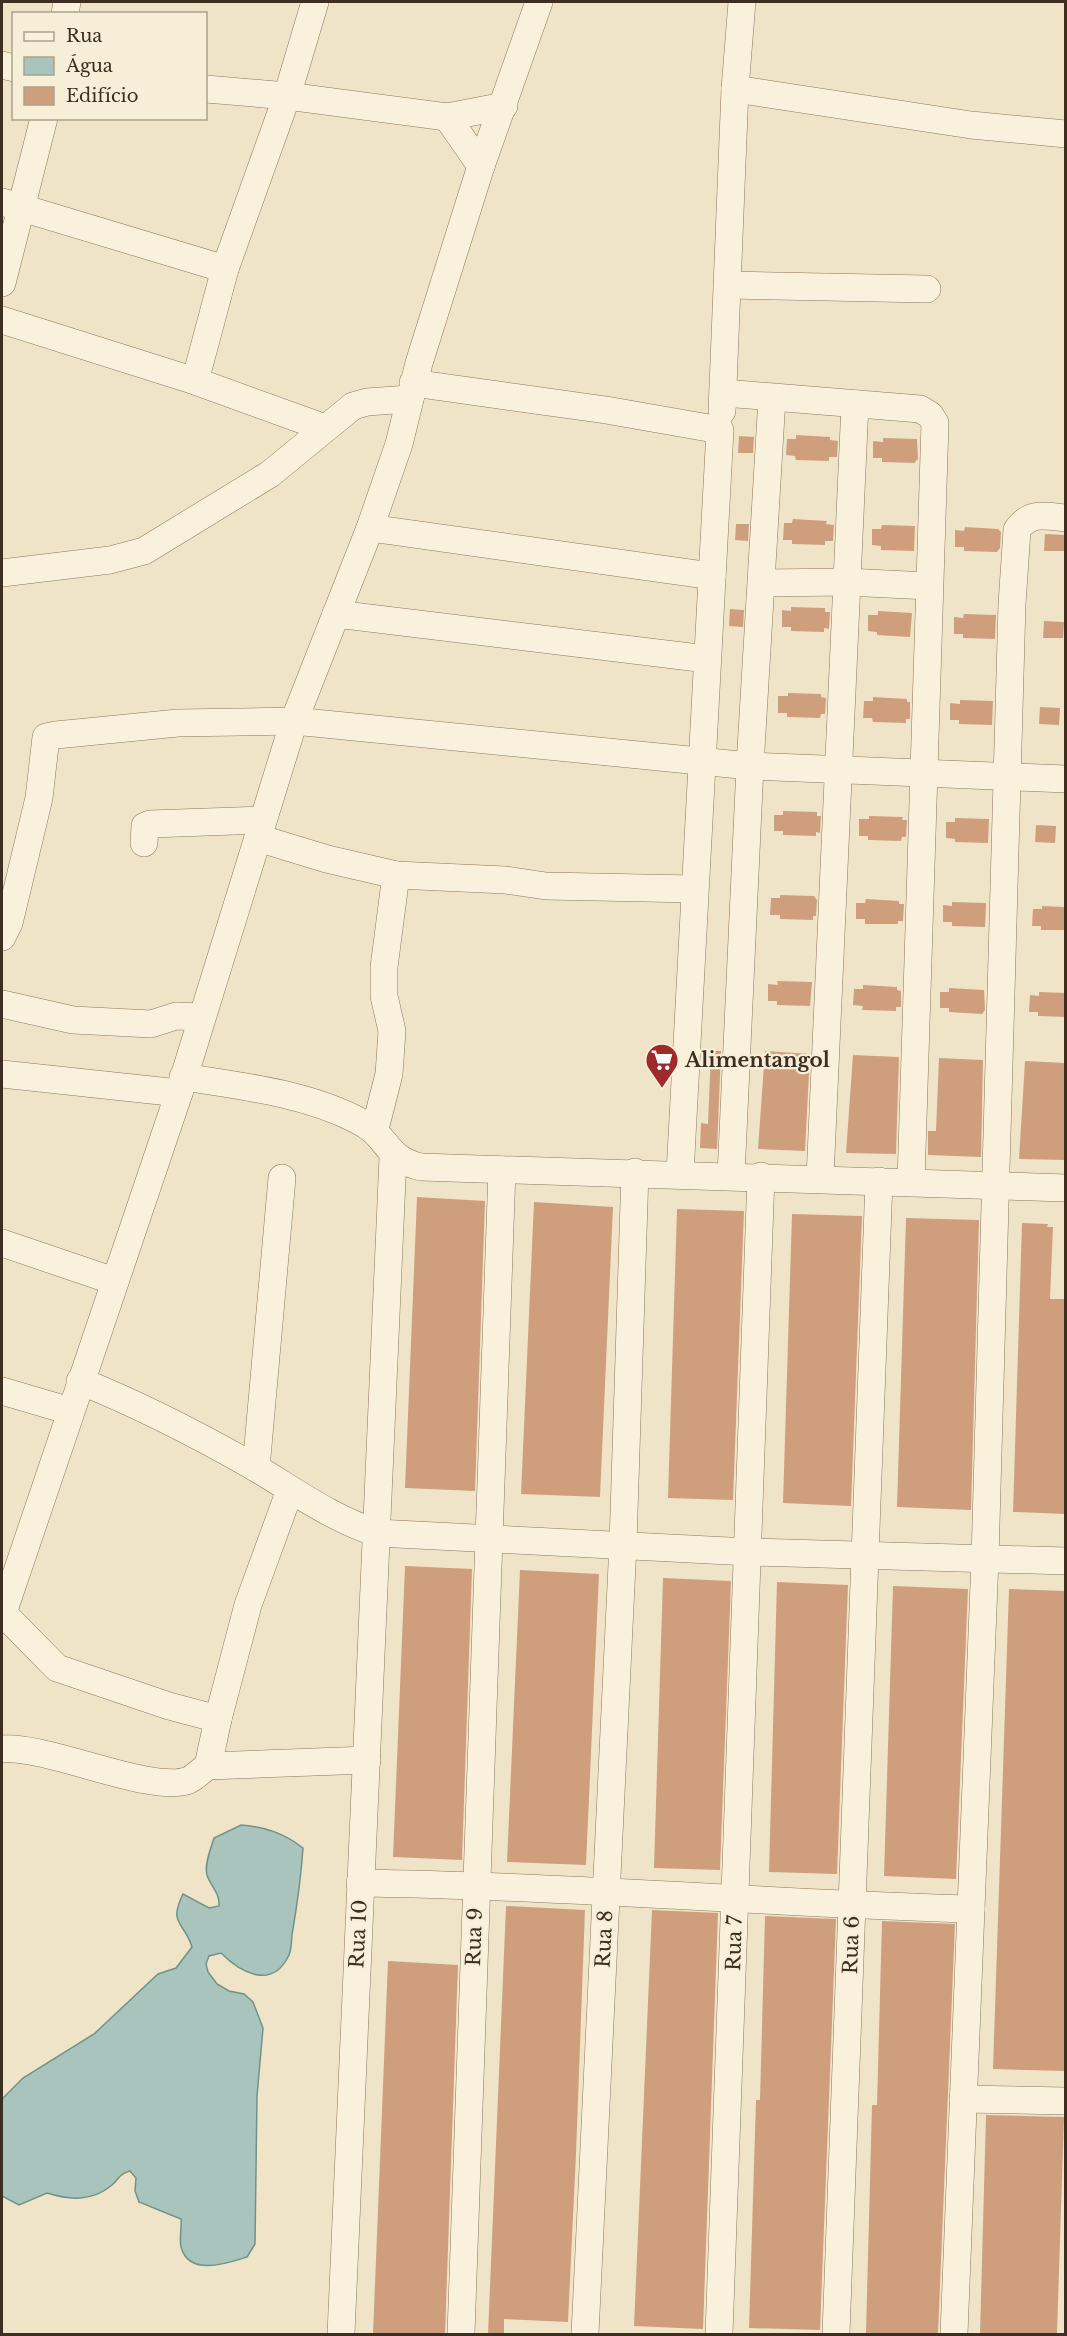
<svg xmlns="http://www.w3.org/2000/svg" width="1067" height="2336" viewBox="0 0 1067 2336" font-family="'Libre Baskerville',serif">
	<rect width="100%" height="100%" fill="#f0e4c8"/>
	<path fill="#a9c4bc" stroke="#6f938a" stroke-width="1.5" d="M241 1825C265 1827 284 1833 303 1848 301 1877 297 1906 292 1935 291 1942 292 1951 288 1957 271 1990 240 1972 221 1953L209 1956 206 1964 208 1972 217 1984 229 1991 244 1994 253 2002 263 2028 257 2096 255 2244 247 2257C228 2263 189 2277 181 2247 179 2239 182 2227 181 2219L139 2202 135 2191 136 2178 130 2171C119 2174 119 2179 112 2185 92 2202 69 2200 47 2193L19 2205 2 2196V2099L23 2078 94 2034 158 1974 176 1968 192 1947C184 1921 168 1925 183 1894L209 1908 219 1906C220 1893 211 1887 207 1875 204 1865 211 1848 214 1838Z"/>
	<g fill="#cf9f7d">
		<polygon points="796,435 830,437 830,440 838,441 837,457 829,457 829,461 796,460 795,456 786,455 787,439 796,439"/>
		<polygon points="739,436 754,437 753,453 738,453"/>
		<polygon points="883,438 917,439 918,460 916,460 915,463 882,462 882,458 873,458 873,441 883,442"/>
		<polygon points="793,519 827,521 826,524 834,525 833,541 825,541 825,545 792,544 792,540 783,540 784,523 792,523"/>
		<polygon points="736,524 749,524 748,541 735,540"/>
		<polygon points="882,525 915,526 914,551 881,550 881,546 872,545 872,529 881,529"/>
		<polygon points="965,527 998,529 1001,532 1000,548 997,552 964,551 964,547 955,547 955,530 964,531"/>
		<polygon points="1045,534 1065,535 1064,551 1044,551"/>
		<polygon points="791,607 825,608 825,612 830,612 829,629 824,628 824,632 791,631 791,627 782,627 782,610 791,611"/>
		<polygon points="730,609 744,610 743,627 729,626"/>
		<polygon points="878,611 912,613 910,637 877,635 877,632 868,631 868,615 878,615"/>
		<polygon points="964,614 996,615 995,639 963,638 963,634 954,634 954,617 963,618"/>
		<polygon points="1044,621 1064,622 1063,638 1043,638"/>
		<polygon points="788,693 821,694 821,697 826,698 825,714 821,714 820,718 787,717 787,713 778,713 778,696 788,696"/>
		<polygon points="873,697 907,699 907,702 910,702 910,719 906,719 906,723 873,722 872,718 863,718 864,701 873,701"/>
		<polygon points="960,700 993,701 992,725 959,724 959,720 950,720 950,703 960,704"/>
		<polygon points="1040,707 1060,708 1059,725 1039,724"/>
		<polygon points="783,811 817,812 817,816 821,816 820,833 816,832 816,836 783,835 783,831 774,831 774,815 783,815"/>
		<polygon points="869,816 903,817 902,820 907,820 906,837 902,837 901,841 868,840 868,836 859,836 859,819 869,819"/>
		<polygon points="955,818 989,819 988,843 955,842 955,839 946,838 946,822 955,822"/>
		<polygon points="1036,825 1056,826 1055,843 1035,842"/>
		<polygon points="780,895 814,896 817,900 816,916 813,916 813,920 780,919 780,915 770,915 771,898 780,898"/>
		<polygon points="866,899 899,901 899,904 904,904 903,921 898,921 898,924 865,924 865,919 856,919 856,903 865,903"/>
		<polygon points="952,902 986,903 985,927 952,926 952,922 943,922 943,905 952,906"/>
		<polygon points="1042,906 1065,907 1065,930 1041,930 1041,926 1032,926 1033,909 1042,909"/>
		<polygon points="777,981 812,982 810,1006 777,1005 777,1001 768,1001 768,984 778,985"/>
		<polygon points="863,985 897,987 897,990 901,991 901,1007 896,1007 896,1011 862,1010 863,1006 853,1005 854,989 863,989"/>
		<polygon points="949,988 984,990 985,1010 982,1014 949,1012 949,1008 940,1008 940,992 949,992"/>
		<polygon points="1039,992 1065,993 1065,1017 1038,1016 1038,1012 1029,1012 1030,995 1039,996"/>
		<polygon points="711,1051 721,1051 717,1149 700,1148 701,1123 708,1124"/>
		<polygon points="765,1051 810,1054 805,1151 758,1149"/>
		<polygon points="853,1055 899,1057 896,1154 846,1153"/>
		<polygon points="939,1058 983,1060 981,1157 928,1155 928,1131 936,1131"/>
		<polygon points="1025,1061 1065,1063 1065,1160 1019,1159"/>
		<polygon points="417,1197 485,1201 475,1491 405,1488"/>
		<polygon points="534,1202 613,1207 600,1497 521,1494"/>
		<polygon points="677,1209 744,1211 733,1500 668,1498"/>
		<polygon points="792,1214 862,1216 851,1506 783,1503"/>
		<polygon points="906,1218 979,1220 971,1510 897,1507"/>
		<polygon points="1022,1223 1048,1224 1047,1227 1053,1227 1050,1299 1065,1299 1065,1514 1013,1512"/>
		<polygon points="405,1566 472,1569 462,1860 393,1857"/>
		<polygon points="520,1570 599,1574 586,1865 507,1862"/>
		<polygon points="663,1578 731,1581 720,1870 654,1868"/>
		<polygon points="777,1582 848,1585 837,1874 769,1872"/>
		<polygon points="893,1586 968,1589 956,1879 884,1876"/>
		<polygon points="1009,1589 1065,1591 1065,2071 993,2069"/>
		<polygon points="506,1906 585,1910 576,2154 568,2322 504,2319 504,2334 488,2334"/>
		<polygon points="652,1910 718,1913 703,2329 634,2326"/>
		<polygon points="765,1916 836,1919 820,2330 749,2328 756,2100 760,2100"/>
		<polygon points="882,1921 955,1924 938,2334 866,2333 872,2105 877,2105"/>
		<polygon points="388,1961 458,1965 445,2334 373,2334"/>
		<polygon points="986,2115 1064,2117 1057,2334 980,2334"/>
	</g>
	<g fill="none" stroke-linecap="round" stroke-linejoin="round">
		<g stroke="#8d765c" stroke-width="28">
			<g id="minor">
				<polyline points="315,2 287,96 447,117 504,106"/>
				<polyline points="65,14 67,2"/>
				<polyline points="2,65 14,68"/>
				<polyline points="735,89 971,125 1066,134"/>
				<polyline points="447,117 481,166"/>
				<polyline points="2,202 225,269"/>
				<polyline points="2,283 44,118"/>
				<polyline points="728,285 927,289"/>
				<polyline points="2,320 195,381 325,428"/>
				<polyline points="195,381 225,269 287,96 206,89"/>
				<polyline points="413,383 606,410 720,430 680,1174"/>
				<polyline points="724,393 920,409 930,415 935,423 911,1182"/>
				<polyline points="722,411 735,89 742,2"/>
				<polyline points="370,528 712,576"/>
				<polyline points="2,573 110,560 144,551 270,474 353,406 367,402 409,399"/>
				<polyline points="762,583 846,582 929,586"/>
				<polyline points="336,614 707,659"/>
				<polyline points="258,838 327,859 396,875 505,880 546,886 694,889"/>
				<polyline points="144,843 145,826 150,824 263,820"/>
				<polyline points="2,937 9,923 39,798 46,737 56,735 178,723 294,721 750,766 1066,779"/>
				<polyline points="2,1004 73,1020 151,1024 176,1016 202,1017"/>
				<polyline points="2,1074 179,1093"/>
				<path d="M183 1077C241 1086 304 1093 357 1120 390 1136 383 1158 421 1167L1066 1188"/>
				<polyline points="375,1129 389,1074 392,1031 384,996 384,967 396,875"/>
				<polyline points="731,1176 750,766 772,398"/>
				<polyline points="820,1178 855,404"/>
				<polyline points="2,1243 114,1281"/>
				<path d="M80 1381C140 1405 200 1436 256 1468 296 1492 333 1519 377 1533L749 1552 1066 1561"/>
				<polyline points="2,1391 70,1411"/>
				<polyline points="256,1468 282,1178"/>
				<polyline points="2,1612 57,1668 169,1706 218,1719 208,1766"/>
				<polyline points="2,1616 179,1093 294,721 370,528 399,444 419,363 481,166 539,2"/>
				<polyline points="218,1719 248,1605 290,1490"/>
				<path d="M2 1749C48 1745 152 1795 189 1780 195 1777 202 1770 208 1766L367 1760"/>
				<path d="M360 1883C564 1886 767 1903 971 1909"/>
				<polyline points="963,2099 1066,2101"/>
				<polyline points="341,2334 393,1157"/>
				<polyline points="461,2334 502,1170"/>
				<polyline points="585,2334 623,1544 635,1172"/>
				<polyline points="719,2334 761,1176"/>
				<polyline points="836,2334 879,1181"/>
				<path d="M954 2334 985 1559 1012 604 1017 530C1030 511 1045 516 1066 518"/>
			</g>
		</g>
		<use href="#minor" stroke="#faf1dc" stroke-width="27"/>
	</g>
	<defs>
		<g id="supermarket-pin" transform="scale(1.725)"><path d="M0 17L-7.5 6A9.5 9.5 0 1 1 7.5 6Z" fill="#9e2a2b" stroke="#f7eed8"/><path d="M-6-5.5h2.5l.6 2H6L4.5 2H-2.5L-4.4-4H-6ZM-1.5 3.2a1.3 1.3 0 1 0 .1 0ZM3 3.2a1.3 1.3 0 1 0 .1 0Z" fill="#fff"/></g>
	</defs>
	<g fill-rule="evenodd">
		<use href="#supermarket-pin" x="662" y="1060"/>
	</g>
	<g text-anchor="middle" stroke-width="4.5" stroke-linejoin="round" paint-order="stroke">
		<g font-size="20" font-weight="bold" fill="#3d2e20" stroke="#f7eed8" text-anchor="start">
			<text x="685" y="1067">Alimentangol</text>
		</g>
		<g font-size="20" fill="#3d2e20" stroke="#f7eed8">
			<text transform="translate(358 1934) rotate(-87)" y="7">Rua 10</text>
			<text transform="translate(474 1937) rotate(-88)" y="7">Rua 9</text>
			<text transform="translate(604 1939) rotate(-87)" y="7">Rua 8</text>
			<text transform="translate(734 1943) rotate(-88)" y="7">Rua 7</text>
			<text transform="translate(851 1945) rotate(-88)" y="7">Rua 6</text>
		</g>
	</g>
	<rect width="1067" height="2336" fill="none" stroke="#3d2e20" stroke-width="6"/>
	<rect x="12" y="12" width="195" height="108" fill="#f7eed8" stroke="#ada18e" stroke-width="1.5"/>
	<rect x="24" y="32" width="30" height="9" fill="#faf1dc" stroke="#ada18e" stroke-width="1.5"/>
	<text x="66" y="42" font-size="18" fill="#3d2e20">Rua</text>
	<rect x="24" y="57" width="30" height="18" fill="#a9c4bc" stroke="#ada18e" stroke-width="1.5"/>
	<text x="66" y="72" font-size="18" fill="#3d2e20">Água</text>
	<rect x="24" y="87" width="30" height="18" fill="#cf9f7d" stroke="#ada18e" stroke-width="1.5"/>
	<text x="66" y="102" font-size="18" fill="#3d2e20">Edifício</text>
</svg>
